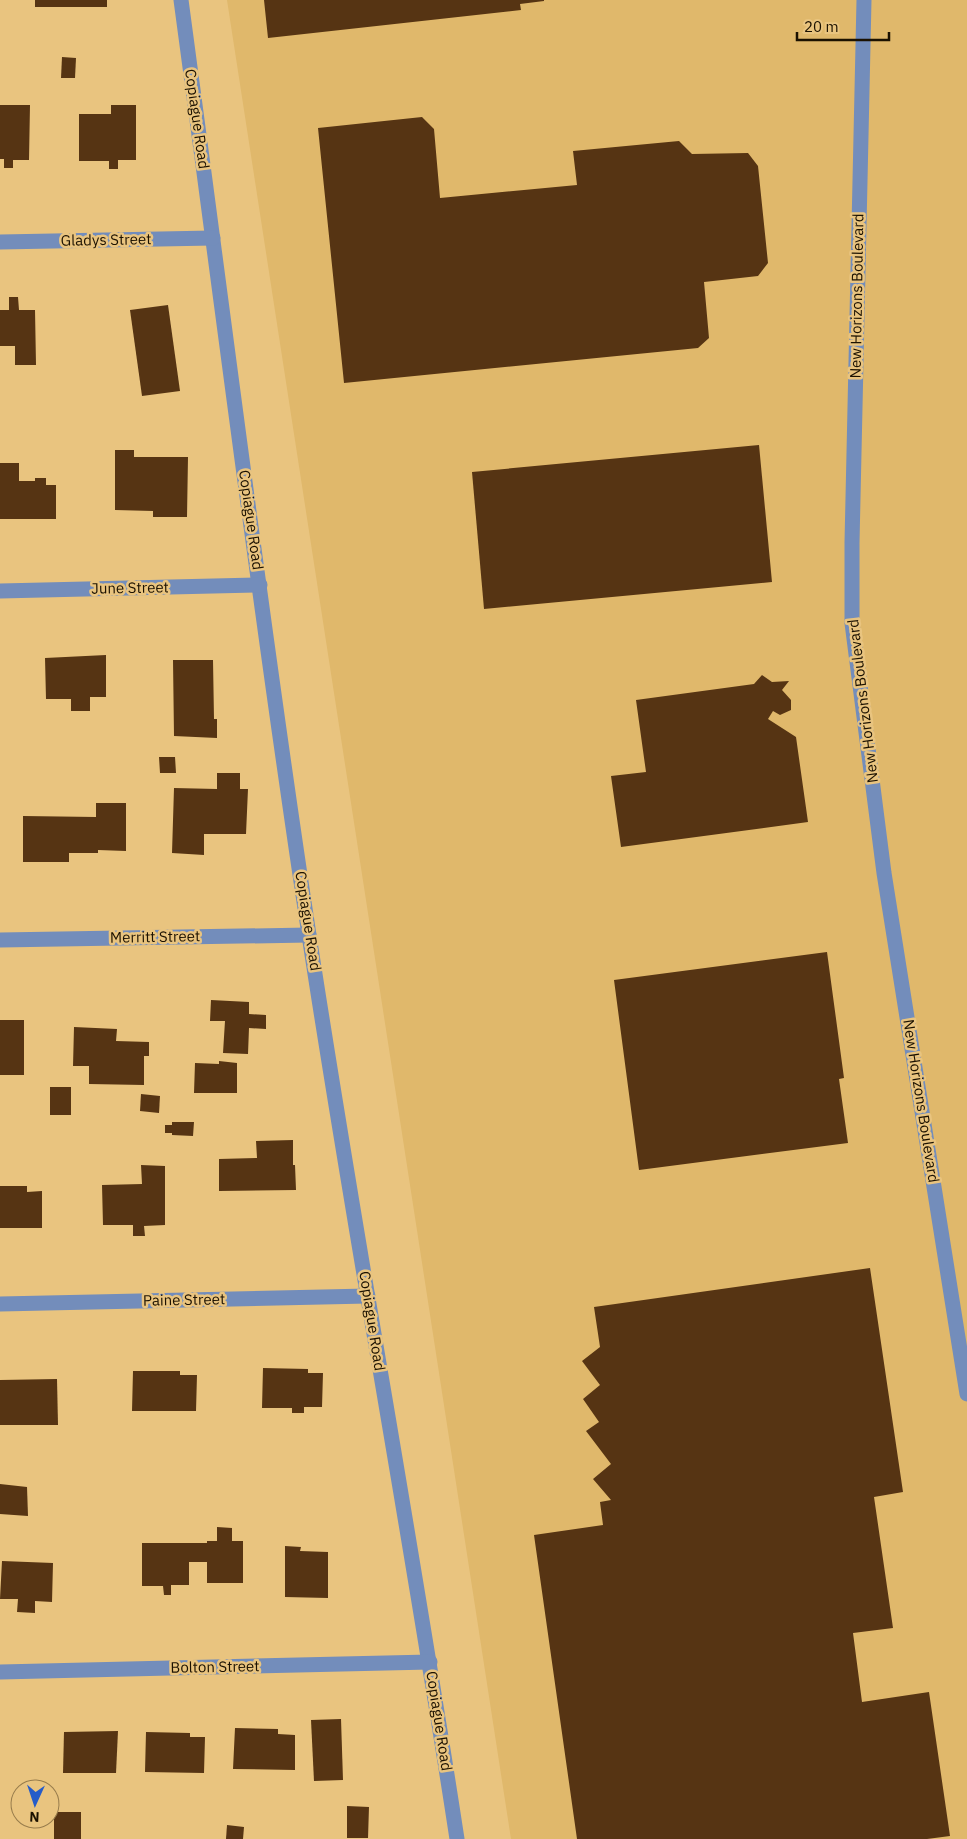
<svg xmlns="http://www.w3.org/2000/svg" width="967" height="1839" viewBox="0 0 967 1839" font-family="'IBM Plex Sans',sans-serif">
	<rect width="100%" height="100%" fill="#e9c47f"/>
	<polygon fill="#e0b86b" points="227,0 967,0 967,1839 511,1839"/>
	<g fill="#563413">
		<rect x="35" y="0" width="72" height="7"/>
		<polygon points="264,0 544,0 544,1 520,4 521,10 268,38"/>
		<polygon points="62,57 76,58 75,78 61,78"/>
		<polygon points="0,105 30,105 29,160 13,160 13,168 4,168 4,159 0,159"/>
		<polygon points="111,105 136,105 136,160 118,160 118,169 109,169 109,161 79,161 79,114 111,114"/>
		<polygon points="422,117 434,129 440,198 577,185 573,151 679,141 692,154 748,153 758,166 768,263 758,276 704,282 709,338 698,348 344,383 318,128"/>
		<polygon points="9,297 18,297 19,310 35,310 36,365 15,365 15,346 0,346 0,310 9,310"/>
		<polygon points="168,305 180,391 142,396 130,310"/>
		<polygon points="759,445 772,582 484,609 472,472"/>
		<polygon points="115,450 134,450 134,457 188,457 187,517 153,517 153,511 115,510"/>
		<polygon points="0,463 19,463 19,481 35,481 35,478 46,478 46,485 56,485 56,519 0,519"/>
		<polygon points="106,655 106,697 90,697 90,711 71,711 71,699 46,699 45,658"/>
		<polygon points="173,660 213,660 214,719 217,719 217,738 174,736"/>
		<polygon points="762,675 772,682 789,681 782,690 791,700 791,710 780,715 773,711 768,719 796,737 808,822 621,847 611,776 646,772 636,700 754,684"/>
		<polygon points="159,757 175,757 176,773 160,773"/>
		<polygon points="217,773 240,773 240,789 248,789 246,834 204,834 204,855 172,853 174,788 217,789"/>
		<polygon points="96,803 126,803 126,851 98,850 98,853 69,853 69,862 23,862 23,816 96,817"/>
		<polygon points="827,952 844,1078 839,1079 848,1143 639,1170 614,980"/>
		<polygon points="211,1000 249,1002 249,1014 266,1015 266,1029 249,1028 248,1054 223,1053 225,1021 210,1021"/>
		<rect x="0" y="1020" width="24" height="55"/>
		<polygon points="74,1027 117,1029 116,1041 149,1042 149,1056 144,1056 144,1085 89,1084 89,1066 73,1066"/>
		<polygon points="219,1061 237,1063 237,1093 194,1093 195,1063 219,1064"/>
		<rect x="50" y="1087" width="21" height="28"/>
		<polygon points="141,1094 160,1096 159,1113 140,1111"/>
		<polygon points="172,1122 194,1122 193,1136 172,1135 172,1133 165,1133 165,1125 172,1125"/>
		<polygon points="293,1140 293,1165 295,1165 296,1190 219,1191 219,1159 257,1158 256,1141"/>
		<polygon points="141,1165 165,1166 165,1225 144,1226 145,1236 133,1236 133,1225 103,1225 102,1185 142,1184"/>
		<polygon points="0,1186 27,1186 27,1192 42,1191 42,1228 0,1228"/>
		<polygon points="870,1268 903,1492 874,1497 893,1628 853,1633 862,1702 929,1692 950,1836 927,1839 577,1839 534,1535 603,1525 600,1502 611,1500 593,1479 611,1464 586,1431 599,1422 583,1399 600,1385 582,1361 600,1347 594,1307"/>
		<polygon points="263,1368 308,1369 308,1373 323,1373 322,1407 304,1407 304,1413 292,1413 292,1408 262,1408"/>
		<polygon points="133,1371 180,1371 180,1375 197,1375 196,1411 132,1411"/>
		<polygon points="57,1379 58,1425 0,1425 0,1380"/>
		<polygon points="0,1484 27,1487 28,1516 0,1514"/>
		<polygon points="217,1527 232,1528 232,1541 243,1541 243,1583 207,1583 207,1562 189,1562 189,1585 171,1585 171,1595 164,1595 163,1586 142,1586 142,1543 207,1543 207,1541 217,1541"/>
		<polygon points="285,1546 301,1547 300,1551 328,1552 328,1598 285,1597"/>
		<polygon points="2,1561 53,1563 52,1602 35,1601 35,1613 17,1612 18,1599 0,1599"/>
		<polygon points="341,1719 343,1780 314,1781 311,1720"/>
		<polygon points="235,1728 278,1729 278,1734 295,1735 295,1770 233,1769"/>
		<polygon points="118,1731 116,1773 63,1773 64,1732"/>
		<polygon points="146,1732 190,1733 190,1737 205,1737 204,1773 145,1772"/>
		<polygon points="347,1806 369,1807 368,1838 347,1838"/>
		<rect x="54" y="1812" width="27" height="27"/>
		<polygon points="227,1825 244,1827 243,1839 226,1839"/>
	</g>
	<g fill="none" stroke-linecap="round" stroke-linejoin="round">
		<g stroke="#738dbb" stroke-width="15">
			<path d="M181 0C223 312 262 624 309 935 355 1237 411 1537 457 1839"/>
			<polyline points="864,0 852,543 852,623 884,873 967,1394"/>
			<polyline points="0,242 213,238"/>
			<polyline points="0,591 260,585"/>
			<polyline points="0,940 309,935"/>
			<polyline points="0,1304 368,1296"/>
			<polyline points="0,1672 430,1662"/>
		</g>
	</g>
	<g text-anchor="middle" stroke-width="5" stroke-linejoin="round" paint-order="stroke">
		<g font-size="15" fill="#1b1100" stroke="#e9c47f">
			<text transform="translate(197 119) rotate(82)" y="5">Copiague Road</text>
			<text transform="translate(106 240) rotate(-1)" y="5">Gladys Street</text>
			<text transform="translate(857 296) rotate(-89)" y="5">New Horizons Boulevard</text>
			<text transform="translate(251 520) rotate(82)" y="5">Copiague Road</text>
			<text transform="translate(130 588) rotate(-1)" y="5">June Street</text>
			<text transform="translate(863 701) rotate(-97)" y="5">New Horizons Boulevard</text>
			<text transform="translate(308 921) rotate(81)" y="5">Copiague Road</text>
			<text transform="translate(155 937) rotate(-1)" y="5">Merritt Street</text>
			<text transform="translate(921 1101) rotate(81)" y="5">New Horizons Boulevard</text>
			<text transform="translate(184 1300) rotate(-1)" y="5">Paine Street</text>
			<text transform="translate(372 1321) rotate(81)" y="5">Copiague Road</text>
			<text transform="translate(215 1667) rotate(-1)" y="5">Bolton Street</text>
			<text transform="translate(439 1721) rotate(81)" y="5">Copiague Road</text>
		</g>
	</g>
	<g transform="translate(35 1804) rotate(183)"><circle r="24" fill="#e9c47f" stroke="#977c4c"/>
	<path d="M0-4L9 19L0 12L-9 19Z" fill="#265cc9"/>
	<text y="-8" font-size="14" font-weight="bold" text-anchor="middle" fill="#1b1100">N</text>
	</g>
	<path d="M797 32v8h92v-8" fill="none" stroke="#1b1100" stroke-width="2.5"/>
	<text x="804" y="32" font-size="15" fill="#1b1100" stroke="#e9c47f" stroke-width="4" paint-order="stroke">20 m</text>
</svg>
